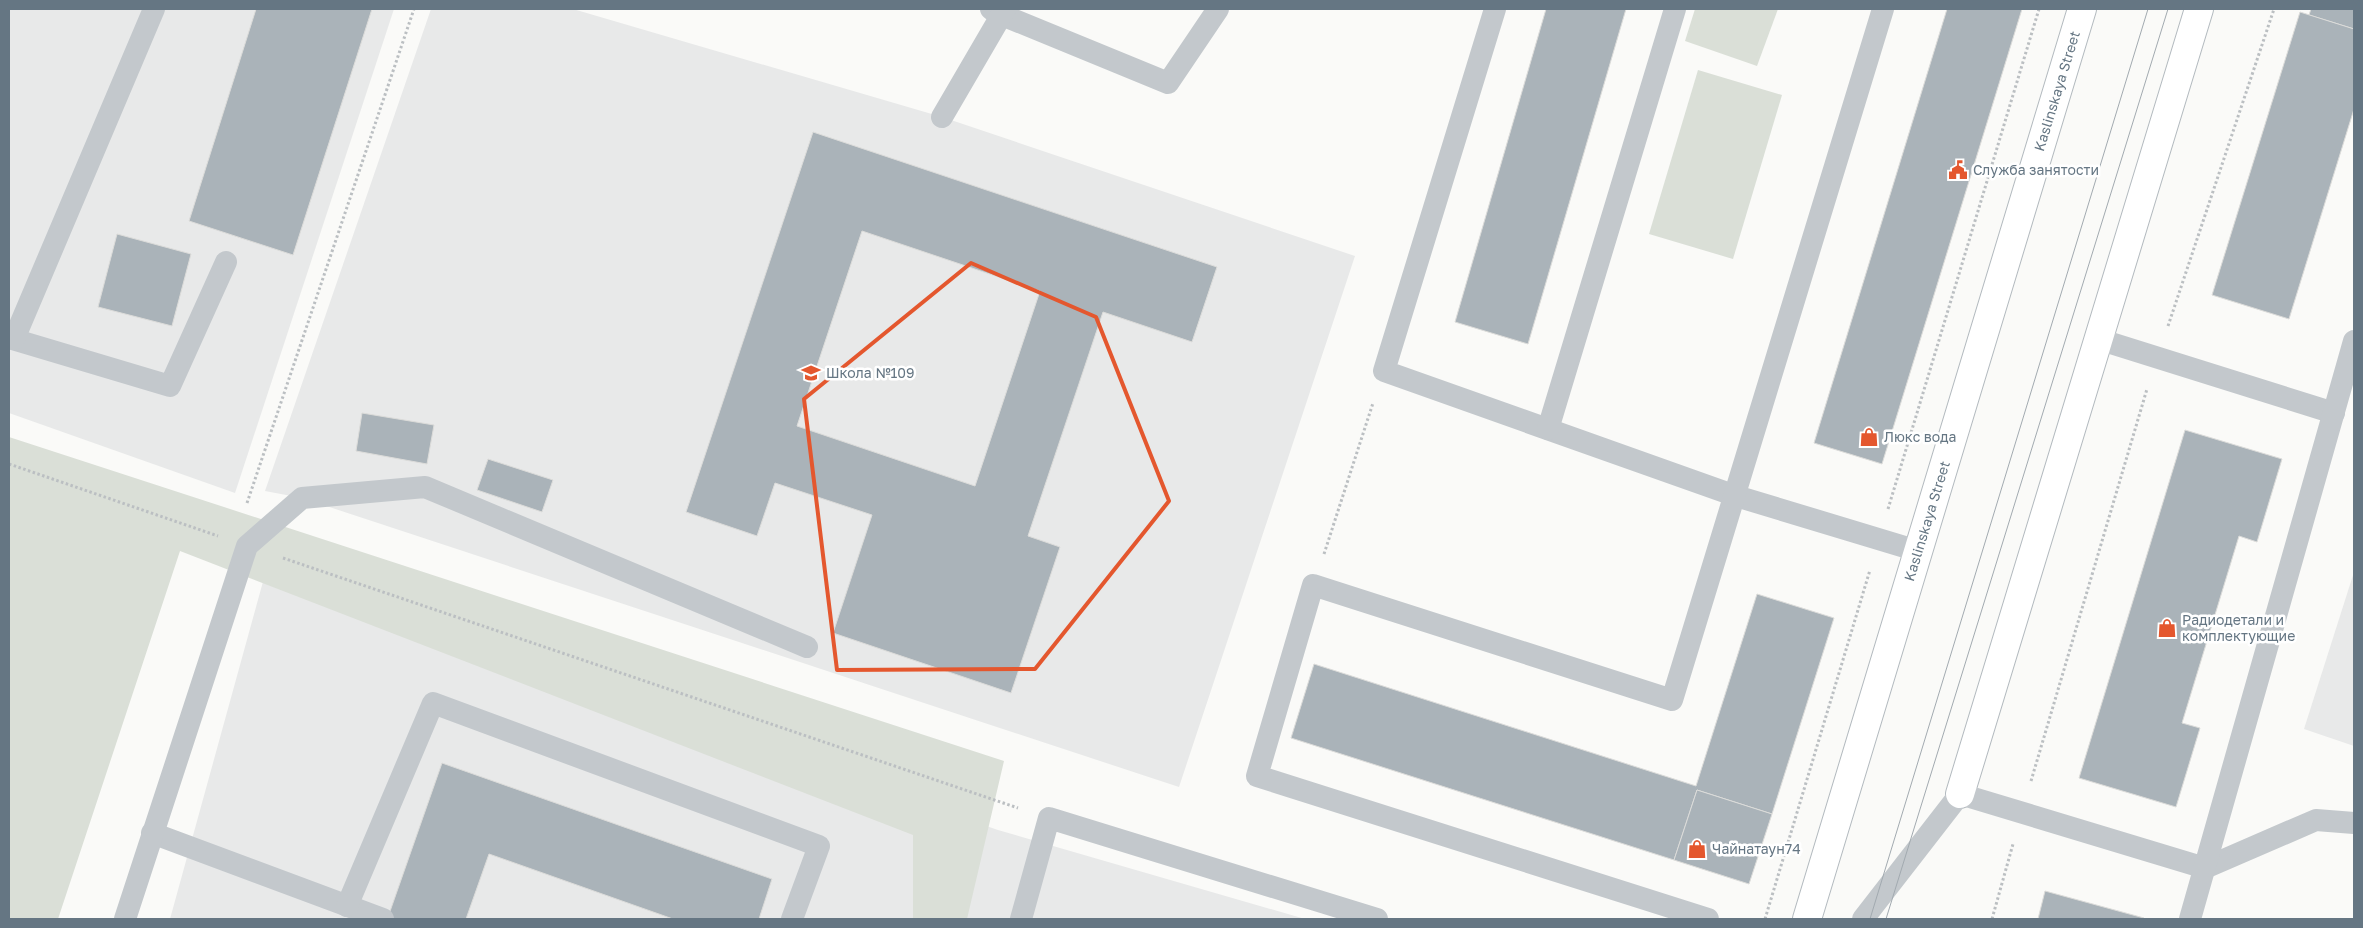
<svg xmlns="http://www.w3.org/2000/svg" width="2363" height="928" viewBox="0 0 2363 928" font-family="'Golos Text',sans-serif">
	<rect width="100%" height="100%" fill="#fafaf8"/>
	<g fill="#e8e9e9">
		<polygon points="9,9 394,9 235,493 9,413"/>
		<polygon points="431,9 573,9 942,117 1355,256 1179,787 302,498 265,491"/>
		<polygon points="2354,572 2354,746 2304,729"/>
		<polygon points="264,578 998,830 1305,919 170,919"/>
	</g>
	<g fill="#dadfd7">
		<polygon points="1695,9 1778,9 1757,66 1685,41"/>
		<polygon points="1698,70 1782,95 1733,259 1649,234"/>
		<polygon points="9,437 1004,761 967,919 913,919 913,835 180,551 58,919 9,919"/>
	</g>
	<g fill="#aab3b9" stroke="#dcdcda" fill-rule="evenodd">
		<polygon points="256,9 372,9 293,255 189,221"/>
		<polygon points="1546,9 1626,9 1528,344 1455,322"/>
		<polygon points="1947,9 2022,9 1882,464 1814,443"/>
		<polygon points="2311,9 2354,9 2354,29 2309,15"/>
		<polygon points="2300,12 2354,29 2354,109 2289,319 2212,295"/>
		<path d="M813 132 1217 267 1192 342 1103 312 1028 536 1060 547 1011 693 833 633 872 515 775 483 757 536 686 512ZM862 231 1040 291 975 486 797 426Z"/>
		<polygon points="117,234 191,254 172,326 98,307"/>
		<polygon points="362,413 434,425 427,464 356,451"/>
		<polygon points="2185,430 2282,459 2257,542 2239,536 2182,723 2200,728 2176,807 2079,778"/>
		<polygon points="488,459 553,480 542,512 477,490"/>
		<polygon points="1757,594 1834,618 1772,814 1697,790 1674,860 1291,738 1314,664 1696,786"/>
		<polygon points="442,763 772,879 759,919 673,919 489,854 466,919 394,919 388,917"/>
		<polygon points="1697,790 1772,814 1749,884 1674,860"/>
		<polygon points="2045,891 2144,918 2143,919 2038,919"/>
	</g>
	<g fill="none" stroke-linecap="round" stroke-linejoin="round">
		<g stroke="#b3babf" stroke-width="30">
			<g id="secondary">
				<polyline points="1960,794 2199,9"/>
				<polyline points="1807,919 2082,9"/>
			</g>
		</g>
		<g stroke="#bbbfc2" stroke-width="3" stroke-dasharray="2.5 2.5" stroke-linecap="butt">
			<polyline points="2168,326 2274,9"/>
			<polyline points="9,464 218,536"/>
			<polyline points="247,503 414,9"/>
			<polyline points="1888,509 2039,9"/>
			<polyline points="1324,554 1373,403"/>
			<polyline points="283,558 1018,808"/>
			<polyline points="2031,781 2147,389"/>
			<polyline points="1765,919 1870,570"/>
			<polyline points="1992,919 2013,844"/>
		</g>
		<g stroke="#c3c8cc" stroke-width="22">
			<polyline points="991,9 1002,15 1168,83 1218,9"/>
			<polyline points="1495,9 1384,371 1736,496 1918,551"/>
			<polyline points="942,117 1005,9"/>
			<polyline points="9,338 170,386 226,262"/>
			<polyline points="14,339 154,9"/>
			<polyline points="2098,339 2334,413"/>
			<polyline points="1548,429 1675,9"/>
			<polyline points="152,833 383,919"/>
			<polyline points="347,906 433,703 819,846 792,919"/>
			<polyline points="125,919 247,546 302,498 425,487 807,647"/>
			<polyline points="1021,919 1049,818 1377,919"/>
			<polyline points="1708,919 1257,776 1313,585 1672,700 1883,9"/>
			<polyline points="1863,919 1960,794 2205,868 2316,820 2354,823"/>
			<polyline points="2190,919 2354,341"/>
		</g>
		<use href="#secondary" stroke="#fff" stroke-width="28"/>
		<g stroke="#a2aab0" stroke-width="1">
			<polyline points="1870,919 2148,9"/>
			<polyline points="1886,919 2168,9"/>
		</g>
	</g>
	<path fill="none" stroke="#e4572e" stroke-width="4" stroke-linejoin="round" d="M971 263 1096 317 1169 501 1035 669 837 670 804 399Z"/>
	<defs>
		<g id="civic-bare" transform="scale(1.5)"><path d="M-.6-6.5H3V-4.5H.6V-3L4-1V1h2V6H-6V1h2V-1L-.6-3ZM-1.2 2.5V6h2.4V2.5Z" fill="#e4572e" stroke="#fff" stroke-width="2.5" paint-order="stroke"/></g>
		<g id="school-bare" transform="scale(1.5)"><path d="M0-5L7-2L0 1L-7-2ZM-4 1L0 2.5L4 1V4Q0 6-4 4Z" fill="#e4572e" stroke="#fff" stroke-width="2.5" paint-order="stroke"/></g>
		<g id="shop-bare" transform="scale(1.5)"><path d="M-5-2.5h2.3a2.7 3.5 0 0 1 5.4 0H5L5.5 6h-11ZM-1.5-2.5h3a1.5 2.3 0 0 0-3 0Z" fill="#e4572e" stroke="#fff" stroke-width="2.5" paint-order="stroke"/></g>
	</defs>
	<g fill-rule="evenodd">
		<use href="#civic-bare" x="1958" y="170"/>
		<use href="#school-bare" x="811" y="373"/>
		<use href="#shop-bare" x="1869" y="437"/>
		<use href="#shop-bare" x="2167" y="628"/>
		<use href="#shop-bare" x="1697" y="849"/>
	</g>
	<g text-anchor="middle" stroke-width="5" stroke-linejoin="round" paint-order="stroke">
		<g font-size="14" fill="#657683" stroke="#fff">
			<text transform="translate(2057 91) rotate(-73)" y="5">Kaslinskaya Street</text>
			<text transform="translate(1927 521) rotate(-73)" y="5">Kaslinskaya Street</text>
		</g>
		<g font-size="14" fill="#657683" stroke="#fff" text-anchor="start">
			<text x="1973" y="175">Служба занятости</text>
			<text x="826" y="378">Школа №109</text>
			<text x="1884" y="442">Люкс вода</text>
			<text x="2182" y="625">Радиодетали и<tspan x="2182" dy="16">комплектующие</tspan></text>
			<text x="1712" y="854">Чайнатаун74</text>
		</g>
	</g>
	<rect width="2363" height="928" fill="none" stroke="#657683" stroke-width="20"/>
</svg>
